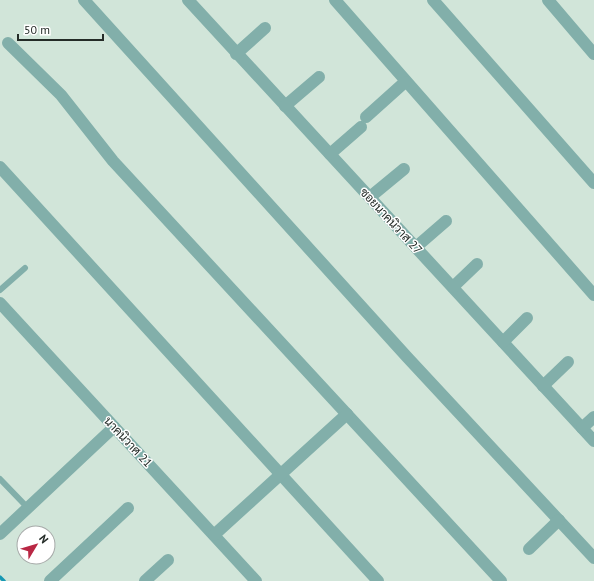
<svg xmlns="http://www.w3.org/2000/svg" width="594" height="581" viewBox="0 0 594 581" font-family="'PT Sans',Sarabun,sans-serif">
	<rect width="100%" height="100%" fill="#d1e5d9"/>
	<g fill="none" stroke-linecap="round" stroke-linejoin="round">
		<polyline stroke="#1798b3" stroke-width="3.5" points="0,577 4,581"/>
		<g stroke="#82afaa" stroke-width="6">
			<polyline points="0,290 25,268"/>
			<polyline points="0,479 28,508"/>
		</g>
		<g stroke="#82afaa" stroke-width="12">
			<polyline points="84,0 407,357 594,558"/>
			<polyline points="188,0 594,441"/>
			<polyline points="335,0 594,295"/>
			<polyline points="433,0 594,183"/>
			<polyline points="548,0 594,54"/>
			<polyline points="8,43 61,95 113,161 501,581"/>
			<polyline points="236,54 265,28"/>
			<polyline points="285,106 319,77"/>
			<polyline points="366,117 405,82"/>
			<polyline points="330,154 361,127"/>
			<polyline points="0,167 378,581"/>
			<polyline points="370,197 404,169"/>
			<polyline points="416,247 446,221"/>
			<polyline points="453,287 477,264"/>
			<polyline points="0,303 256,581"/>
			<polyline points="503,342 527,318"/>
			<polyline points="543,386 568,362"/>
			<polyline points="582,428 594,417"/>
			<polyline points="0,534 114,427"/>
			<polyline points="214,535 347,414"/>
			<polyline points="529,549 559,520"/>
			<polyline points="50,581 128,508"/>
			<polyline points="145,581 168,560"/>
		</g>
	</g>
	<g text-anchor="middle" stroke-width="3" stroke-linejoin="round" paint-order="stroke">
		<g font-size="12" fill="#242b27" stroke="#fff">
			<text transform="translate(391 221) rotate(47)" y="4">ซอยนาคนิวาส 27</text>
			<text transform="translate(128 442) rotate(47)" y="4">นาคนิวาศ 21</text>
		</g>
	</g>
	<g transform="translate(36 545) rotate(52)"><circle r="19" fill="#ffffff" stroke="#a7aaa9"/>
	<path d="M0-3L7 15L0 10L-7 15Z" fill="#b92744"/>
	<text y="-6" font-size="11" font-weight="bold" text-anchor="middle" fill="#242b27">N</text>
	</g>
	<path d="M18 34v6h85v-6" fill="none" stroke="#242b27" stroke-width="2"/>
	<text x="24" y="34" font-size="12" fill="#242b27" stroke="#ffffff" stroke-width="3" paint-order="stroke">50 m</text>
</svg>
